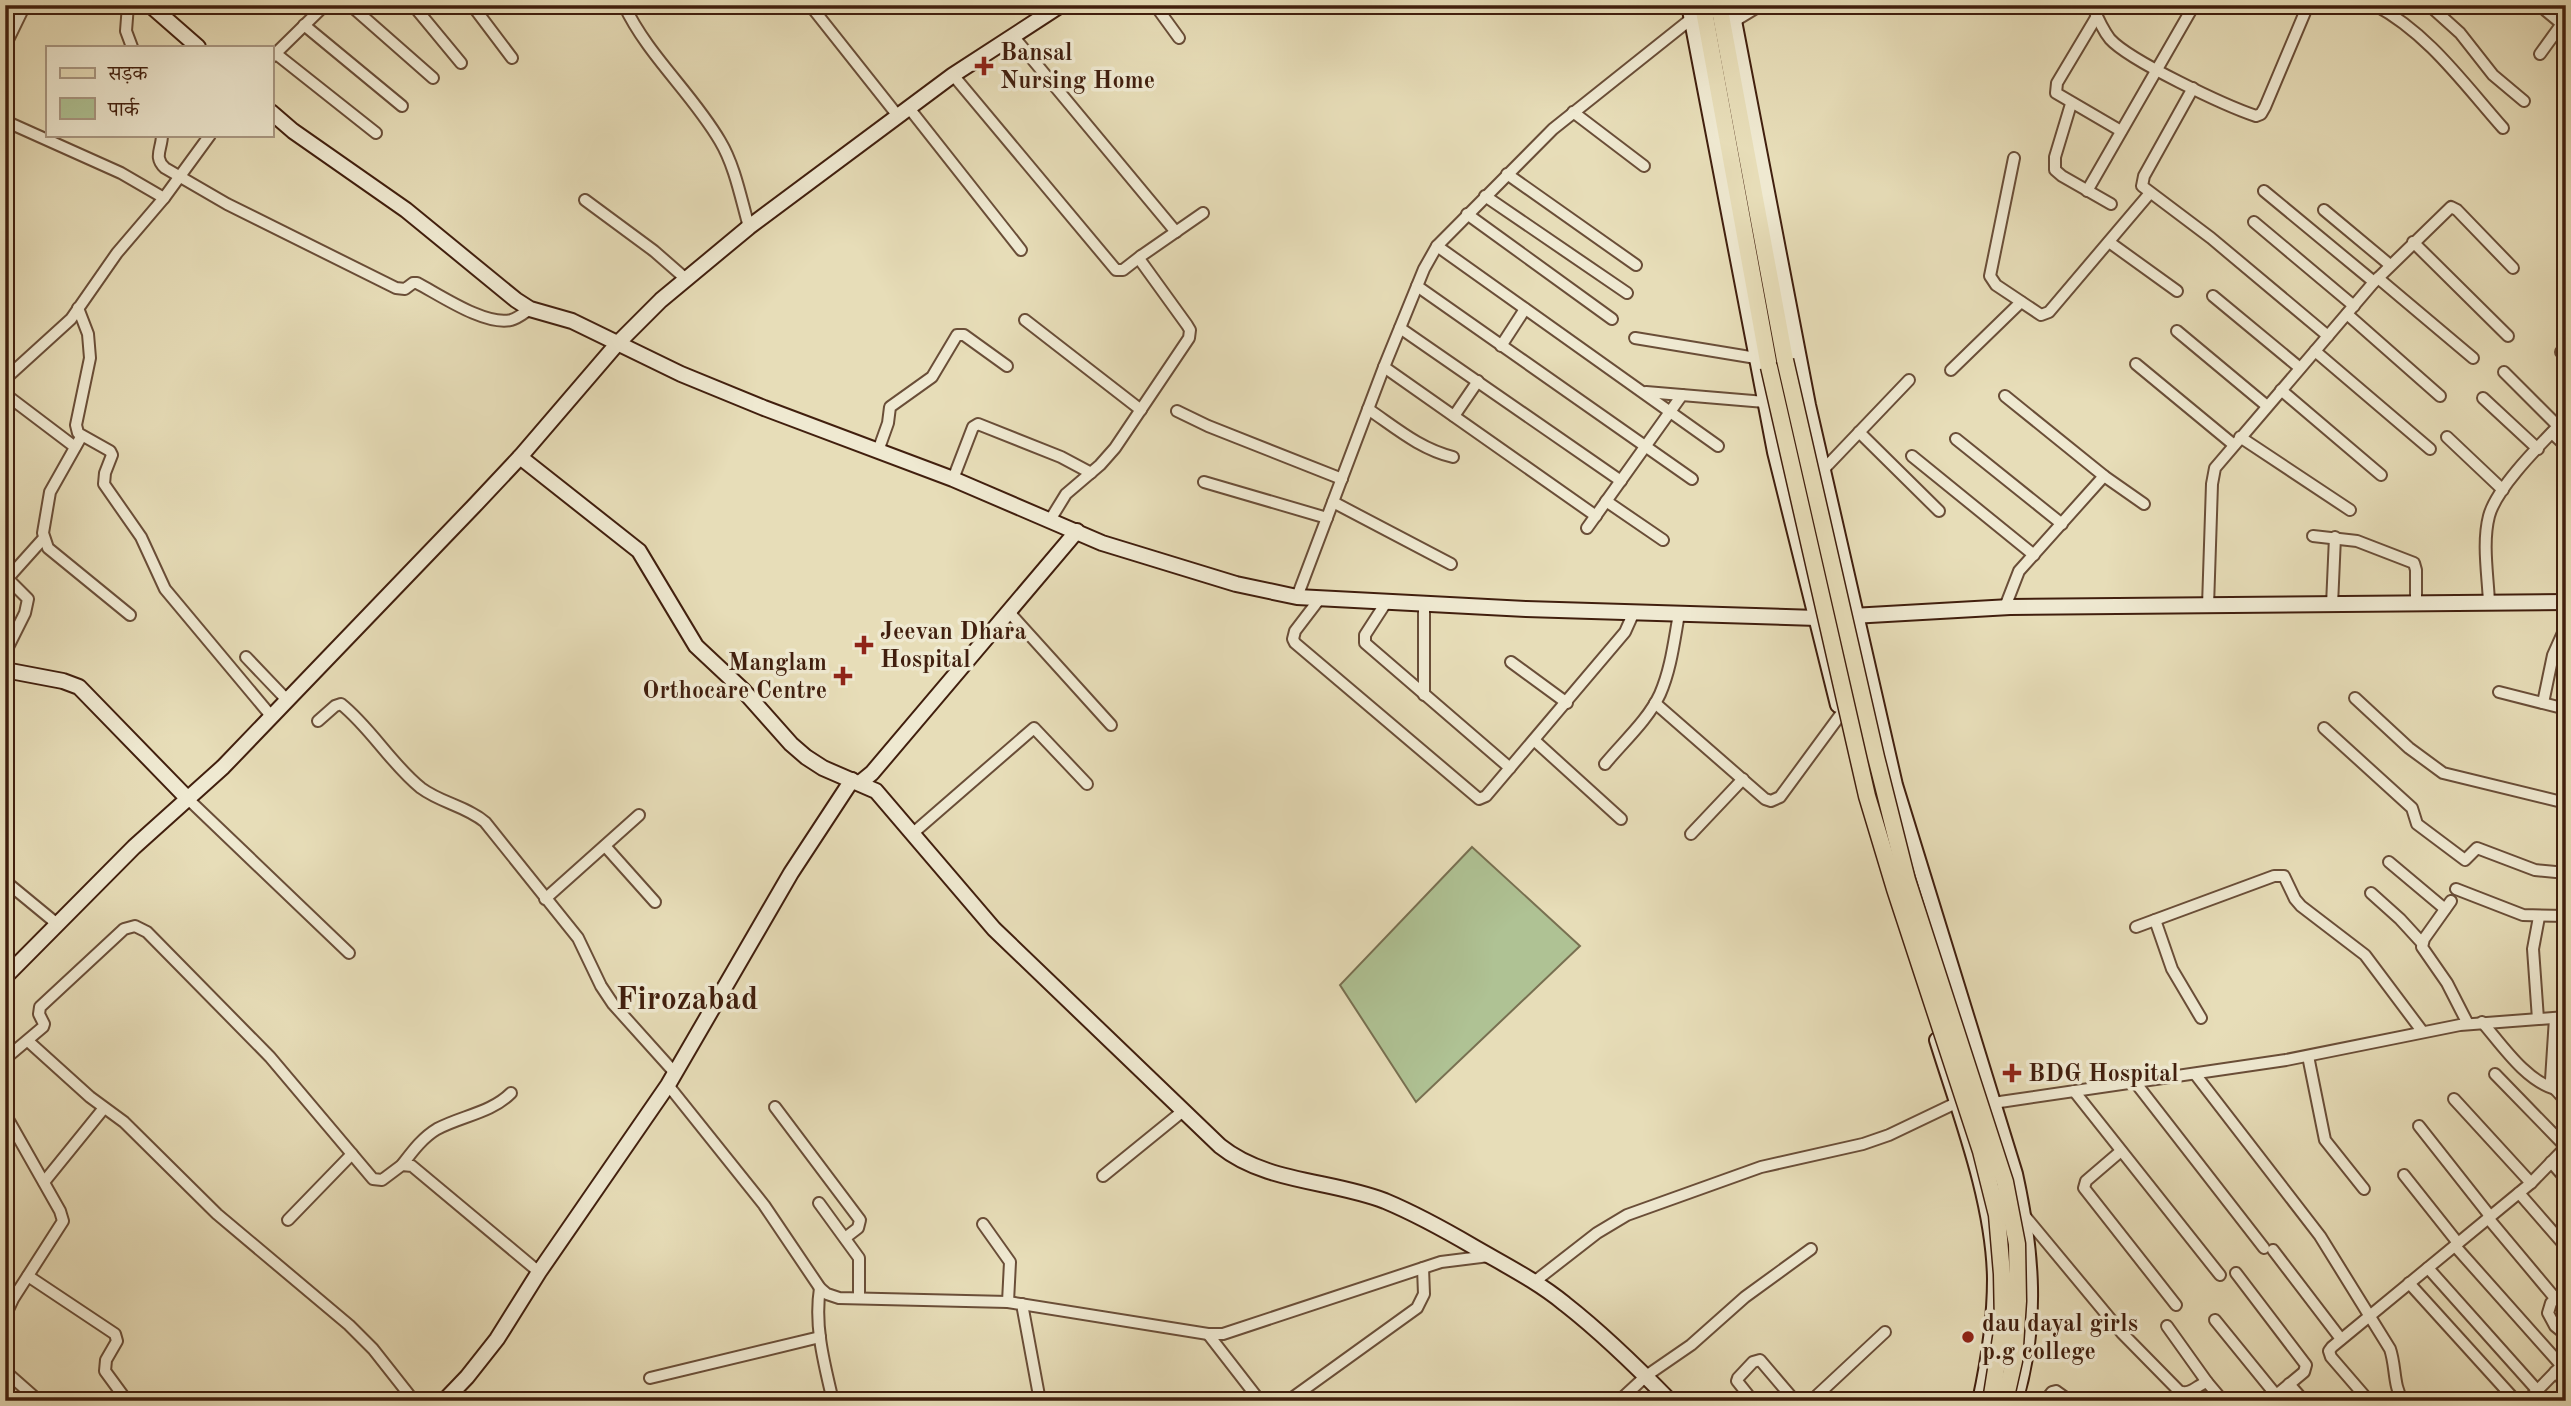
<svg xmlns="http://www.w3.org/2000/svg" width="2571" height="1406" viewBox="0 0 2571 1406" font-family="'Old Standard TT','Noto Serif Devanagari',serif">
	<rect width="100%" height="100%" fill="#e7ddb8"/>
	<filter id="stains"><feTurbulence type="fractalNoise" baseFrequency=".00286" numOctaves="4"/><feColorMatrix values="0 0 0 0 .2 0 0 0 0 .09 0 0 0 0 .02 0 0 0 .5 -.17"/></filter>
	<radialGradient id="worn" r=".72"><stop offset=".6" stop-color="#630" stop-opacity="0"/><stop offset="1" stop-color="#630" stop-opacity=".3"/></radialGradient>
	<polygon fill="#afc294" stroke="#787051" stroke-width="2" points="1472,847 1580,946 1416,1102 1340,985"/>
	<g fill="none" stroke-linecap="round" stroke-linejoin="round">
		<g stroke="#6a4e38" stroke-width="14">
			<g id="street">
				<polyline points="128,5 126,31 132,47"/>
				<polyline points="350,5 433,78"/>
				<polyline points="413,5 461,63"/>
				<polyline points="472,5 512,58"/>
				<path d="M624 5C648 56 692 93 720 141 735 166 741 199 749 227"/>
				<polyline points="810,5 898,116"/>
				<polyline points="1155,5 1179,38"/>
				<path d="M2092 5C2097 17 2102 29 2110 39 2130 61 2226 106 2256 116L2261 114 2265 107 2308 5"/>
				<path d="M2375 5C2428 33 2464 84 2503 128"/>
				<polyline points="2429,5 2460,33 2493,75 2524,101"/>
				<polyline points="2539,5 2562,24"/>
				<polyline points="2097,16 2057,83 2056,93 2121,131"/>
				<polyline points="1733,22 1761,5"/>
				<polyline points="304,25 402,106"/>
				<polyline points="1013,36 1176,232"/>
				<polyline points="5,46 25,5"/>
				<polyline points="275,53 376,133"/>
				<polyline points="2540,54 2566,18"/>
				<polyline points="272,57 325,5"/>
				<polyline points="953,75 1116,270 1123,270 1141,256"/>
				<polyline points="2193,88 2144,176 2142,186 2211,238 2328,336"/>
				<polyline points="2071,104 2055,157 2055,170 2062,176 2111,204"/>
				<polyline points="909,108 1021,250"/>
				<polyline points="1573,112 1644,166"/>
				<polyline points="5,121 121,173 164,198"/>
				<path d="M162 135C162 149 153 157 165 168L227 204 396 288 405 289 413 283H417C440 295 485 326 511 320 518 318 524 313 530 309"/>
				<polyline points="2014,158 1990,276 1996,285 2041,315 2049,312 2150,193"/>
				<polyline points="1507,174 1636,265"/>
				<polyline points="2087,191 2194,5"/>
				<polyline points="2264,191 2374,282"/>
				<polyline points="1485,196 1627,293"/>
				<polyline points="585,200 654,251 686,279"/>
				<polyline points="2324,210 2390,265"/>
				<polyline points="1467,214 1612,319"/>
				<polyline points="2254,222 2354,306"/>
				<polyline points="2109,242 2177,291"/>
				<polyline points="2413,242 2508,336"/>
				<polyline points="1437,246 1718,446"/>
				<polyline points="2378,278 2473,358"/>
				<polyline points="1417,286 1692,479"/>
				<polyline points="2213,296 2300,368"/>
				<polyline points="78,308 88,334 90,358 76,425 78,433 110,451 112,455 105,473 104,484 141,537 165,589 272,717"/>
				<polyline points="2347,314 2440,396"/>
				<polyline points="1025,320 1141,410"/>
				<polyline points="1400,328 1621,481"/>
				<polyline points="2177,331 2267,406"/>
				<polyline points="1635,338 1756,358"/>
				<polyline points="1501,346 1525,309"/>
				<polyline points="2315,351 2430,449"/>
				<polyline points="2561,352 2566,357"/>
				<polyline points="2136,364 2234,445"/>
				<polyline points="1384,367 1596,516"/>
				<polyline points="1951,370 2021,302"/>
				<polyline points="2504,372 2558,426"/>
				<polyline points="5,379 71,319 117,253 164,198 210,135"/>
				<polyline points="2281,390 2381,475"/>
				<polyline points="1646,392 1765,402"/>
				<polyline points="5,394 75,447"/>
				<polyline points="2483,398 2538,449"/>
				<path d="M1368 409C1396 428 1420 449 1453 457"/>
				<polyline points="1177,411 1208,426 1342,479"/>
				<polyline points="1454,416 1478,381"/>
				<polyline points="1859,432 1939,511"/>
				<polyline points="2552,433 2566,446"/>
				<polyline points="81,437 50,492 43,533 48,548 130,615"/>
				<polyline points="2240,437 2350,510"/>
				<polyline points="2447,437 2503,490"/>
				<polyline points="1956,439 2062,524"/>
				<polyline points="878,451 888,423 890,407 932,377 957,335 964,335 1007,366"/>
				<polyline points="1912,456 2034,555"/>
				<polyline points="1823,470 1909,380"/>
				<polyline points="2104,476 2144,504"/>
				<polyline points="953,479 973,427 978,424 1061,457 1091,473"/>
				<polyline points="1204,482 1327,518"/>
				<polyline points="1606,501 1663,540"/>
				<polyline points="1333,502 1451,564"/>
				<polyline points="1050,520 1066,494 1100,465 1115,448 1189,338 1190,330 1187,325 1140,260 1141,256 1203,213"/>
				<polyline points="1587,528 1682,395"/>
				<polyline points="2313,536 2357,541 2414,563 2416,570 2416,605"/>
				<polyline points="5,576 28,599 25,613 5,653"/>
				<polyline points="8,578 43,539"/>
				<polyline points="1297,597 1384,367 1424,269 1437,246 1553,129 1691,19"/>
				<polyline points="1321,597 1295,631 1293,639 1295,643 1479,799 1486,796 1625,632 1634,612"/>
				<polyline points="1387,601 1365,635 1365,643 1510,768"/>
				<path d="M2489 603C2488 576 2482 543 2489 516 2497 486 2544 441 2566 418"/>
				<polyline points="2332,605 2335,537"/>
				<polyline points="2208,606 2212,484 2215,468 2374,282 2451,207 2457,210 2513,268"/>
				<polyline points="2005,607 2019,571 2104,476 2005,396"/>
				<polyline points="1008,611 1111,725"/>
				<polyline points="246,657 287,700"/>
				<polyline points="1511,662 1567,703"/>
				<polyline points="2499,692 2566,709"/>
				<polyline points="1424,695 1424,603"/>
				<polyline points="2355,698 2409,748 2443,773 2566,803"/>
				<polyline points="1655,703 1765,799 1771,801 1780,797 1841,714"/>
				<polyline points="2543,703 2553,655 2566,626"/>
				<path d="M318 721 335 706 341 704C371 728 391 764 421 788 441 803 466 806 485 822L578 938 601 986 613 1004 675 1073"/>
				<polyline points="2324,728 2412,808 2417,824 2465,860 2477,848 2535,870 2566,873"/>
				<polyline points="1534,740 1621,819"/>
				<path d="M1605 764C1623 742 1648 720 1660 694 1671 669 1674 641 1679 614"/>
				<polyline points="188,799 349,953"/>
				<polyline points="912,834 1034,728 1087,784"/>
				<polyline points="1691,834 1743,779"/>
				<polyline points="605,846 655,902"/>
				<polyline points="2389,862 2445,909"/>
				<polyline points="5,881 56,923"/>
				<polyline points="2456,889 2523,915 2566,916"/>
				<polyline points="2371,893 2400,919 2422,943"/>
				<polyline points="545,899 639,815"/>
				<polyline points="2451,901 2424,939 2422,947 2447,983 2468,1024"/>
				<polyline points="2155,920 2172,969 2201,1018"/>
				<polyline points="2136,927 2274,876 2284,876 2295,899 2301,906 2365,955 2422,1031"/>
				<polyline points="2555,1018 2551,1080 2555,1089 2566,1101"/>
				<polyline points="2538,1019 2533,949 2539,917"/>
				<path d="M2482 1022C2502 1045 2525 1080 2555 1089"/>
				<polyline points="28,1041 90,1097 124,1122 217,1214 349,1325 373,1349 414,1401"/>
				<polyline points="2308,1056 2325,1140 2364,1189"/>
				<polyline points="5,1059 43,1027 44,1024 39,1014 40,1007 124,929 135,926 147,932 270,1057 373,1179 382,1180 402,1165 412,1166 539,1272"/>
				<path d="M2195 1074 2320 1236 2390 1349C2396 1366 2393 1386 2403 1401"/>
				<polyline points="2495,1074 2566,1147"/>
				<polyline points="2135,1082 2264,1248"/>
				<polyline points="668,1085 764,1205 820,1288 827,1294 839,1298 1008,1302 1208,1334 1223,1334 1441,1262 1489,1256"/>
				<polyline points="2074,1091 2220,1275"/>
				<polyline points="2454,1099 2531,1183"/>
				<polyline points="1993,1103 2286,1060 2460,1025 2566,1017"/>
				<polyline points="775,1107 860,1220 858,1228 845,1238"/>
				<polyline points="5,1114 60,1211 63,1221 13,1299 5,1316"/>
				<polyline points="2419,1126 2490,1216"/>
				<polyline points="2121,1151 2086,1181 2084,1188 2176,1305"/>
				<polyline points="2551,1162 2566,1179"/>
				<path d="M402 1165C412 1152 422 1138 437 1129 461 1116 491 1113 511 1093"/>
				<polyline points="2404,1175 2458,1243"/>
				<polyline points="1103,1176 1183,1111"/>
				<polyline points="44,1182 104,1108"/>
				<polyline points="2519,1193 2566,1247"/>
				<polyline points="819,1203 859,1258 859,1298"/>
				<path d="M2024 1215 2122 1333 2179 1391C2190 1396 2197 1385 2207 1382L2223 1401"/>
				<polyline points="2488,1218 2555,1298"/>
				<polyline points="288,1220 352,1154"/>
				<polyline points="983,1224 1010,1262 1008,1302"/>
				<polyline points="2455,1246 2561,1365"/>
				<polyline points="2273,1250 2341,1339"/>
				<polyline points="2428,1268 2537,1390"/>
				<polyline points="2236,1273 2306,1365 2304,1372 2269,1401"/>
				<polyline points="28,1276 115,1334 117,1341 106,1360 105,1371 127,1401"/>
				<polyline points="1534,1282 1597,1233 1627,1215 1761,1167 1863,1144 1889,1135 1956,1103"/>
				<polyline points="2409,1283 2516,1401"/>
				<path d="M820 1288C814 1326 824 1363 833 1401"/>
				<polyline points="2566,1288 2551,1303 2548,1313 2555,1326 2566,1335"/>
				<polyline points="1022,1304 1040,1401"/>
				<polyline points="2215,1320 2276,1395"/>
				<polyline points="2167,1326 2207,1382"/>
				<polyline points="1208,1334 1260,1401"/>
				<polyline points="5,1371 39,1401"/>
				<polyline points="2555,1372 2566,1383"/>
				<polyline points="650,1378 820,1337"/>
				<polyline points="2289,1384 2304,1401"/>
				<polyline points="1288,1401 1417,1308 1424,1294 1423,1268"/>
				<polyline points="1619,1401 1646,1376 1691,1345 1745,1297 1811,1249"/>
				<polyline points="1753,1401 1737,1381 1738,1378 1753,1362 1760,1360 1795,1401"/>
				<polyline points="1811,1401 1885,1332"/>
				<polyline points="2045,1401 2052,1392 2056,1391 2070,1401"/>
				<polyline points="2369,1401 2331,1357 2329,1351 2332,1347 2531,1183 2566,1147"/>
				<polyline points="2524,1401 2530,1398 2566,1361"/>
			</g>
		</g>
		<g stroke="#411f0e" stroke-width="18">
			<g id="secondary">
				<polyline points="150,5 198,47"/>
				<polyline points="1689,5 1775,452 1838,705"/>
				<path d="M1731 5 1808 405 1895 785 2015 1174C2032 1251 2038 1324 2015 1401"/>
				<polyline points="271,112 293,131 406,210 516,300 530,309 572,321 681,374 764,408 953,479 1102,543 1236,584 1297,597 1526,609 1817,618 2010,607 2566,602"/>
				<path d="M520 457 639 551 696 646 743 690 791 744 806 757 823 768 876 791 994 929 1220 1146C1266 1183 1331 1180 1385 1201 1416 1214 1445 1230 1474 1247 1505 1265 1537 1281 1565 1304 1602 1333 1637 1367 1670 1401"/>
				<polyline points="5,670 63,681 79,687 188,799"/>
				<polyline points="861,782 872,773 1077,531"/>
				<polyline points="5,977 134,847 223,767 474,506 520,457 617,344 661,300 749,227 953,75 1061,5"/>
				<path d="M1937 1040C1960 1114 1994 1201 1995 1279 1995 1320 1989 1360 1980 1401"/>
				<polyline points="444,1401 467,1377 497,1339 539,1272 668,1085 791,873 852,780"/>
			</g>
		</g>
		<g stroke="#411f0e" stroke-width="19">
			<g id="primary">
				<polyline points="1703,5 1769,367"/>
				<polyline points="1719,5 1785,360"/>
			</g>
		</g>
		<use href="#street" stroke="#efe9d1" stroke-width="10"/>
		<use href="#secondary" stroke="#efe9d1" stroke-width="14"/>
		<use href="#primary" stroke="#e7ddb8" stroke-width="16"/>
		<g stroke="#411f0e" stroke-width="19" stroke-linecap="butt">
			<g id="primary-bridge">
				<polyline points="1785,360 1876,757 1907,880 2005,1182 2017,1244 2018,1301 2014,1361 2005,1401"/>
				<polyline points="1769,367 1867,796 1895,889 1981,1151 1997,1215 2002,1274 2003,1325 1991,1401"/>
			</g>
		</g>
		<use href="#primary-bridge" stroke="#e7ddb8" stroke-width="16"/>
	</g>
	<g fill="#8f2418" stroke="#efe9d1" stroke-width="2.5">
		<path d="M980.5 55.5h7v7h7v7h-7v7h-7v-7h-7v-7h7z"/>
		<path d="M860.5 634.5h7v7h7v7h-7v7h-7v-7h-7v-7h7z"/>
		<path d="M839.5 665.5h7v7h7v7h-7v7h-7v-7h-7v-7h7z"/>
		<path d="M2008.5 1062.5h7v7h7v7h-7v7h-7v-7h-7v-7h7z"/>
		<circle cx="1968" cy="1337" r="7"/>
	</g>
	<g text-anchor="middle" stroke-width="7" stroke-linejoin="round" paint-order="stroke">
		<g font-size="24" font-weight="bold" fill="#411f0e" stroke="#efe9d1" text-anchor="start">
			<text x="1000" y="60">Bansal<tspan x="1000" dy="28">Nursing Home</tspan></text>
			<text x="880" y="639">Jeevan Dhara<tspan x="880" dy="28">Hospital</tspan></text>
			<text x="827" y="670" text-anchor="end">Manglam<tspan x="827" dy="28">Orthocare Centre</tspan></text>
			<text x="2028" y="1081">BDG Hospital</text>
			<text x="1982" y="1331">dau dayal girls<tspan x="1982" dy="28">p.g college</tspan></text>
		</g>
		<g font-size="32" font-weight="bold" fill="#411f0e" stroke="#efe9d1">
			<text x="687" y="1009">Firozabad</text>
		</g>
	</g>
	<rect width="2571" height="1406" fill="none" stroke="#e7ddb8" stroke-width="28"/>
	<rect x="7" y="7" width="2557" height="1392" fill="none" stroke="#411f0e" stroke-width="3.5"/>
	<rect x="14" y="14" width="2543" height="1378" fill="none" stroke="#411f0e" stroke-width="2"/>
	<rect x="46" y="46" width="228" height="91" fill="#efe9d1" stroke="#a99883" stroke-width="2"/>
	<rect x="60" y="68" width="35" height="10" fill="#e7ddb8" stroke="#a99883" stroke-width="2"/>
	<text x="108" y="80" font-size="21" fill="#411f0e">सड़क</text>
	<rect x="60" y="98" width="35" height="21" fill="#afc294" stroke="#a99883" stroke-width="2"/>
	<text x="108" y="116" font-size="21" fill="#411f0e">पार्क</text>
	<rect width="100%" height="100%" filter="url(#stains)"/>
	<rect width="100%" height="100%" fill="url(#worn)"/>
</svg>
